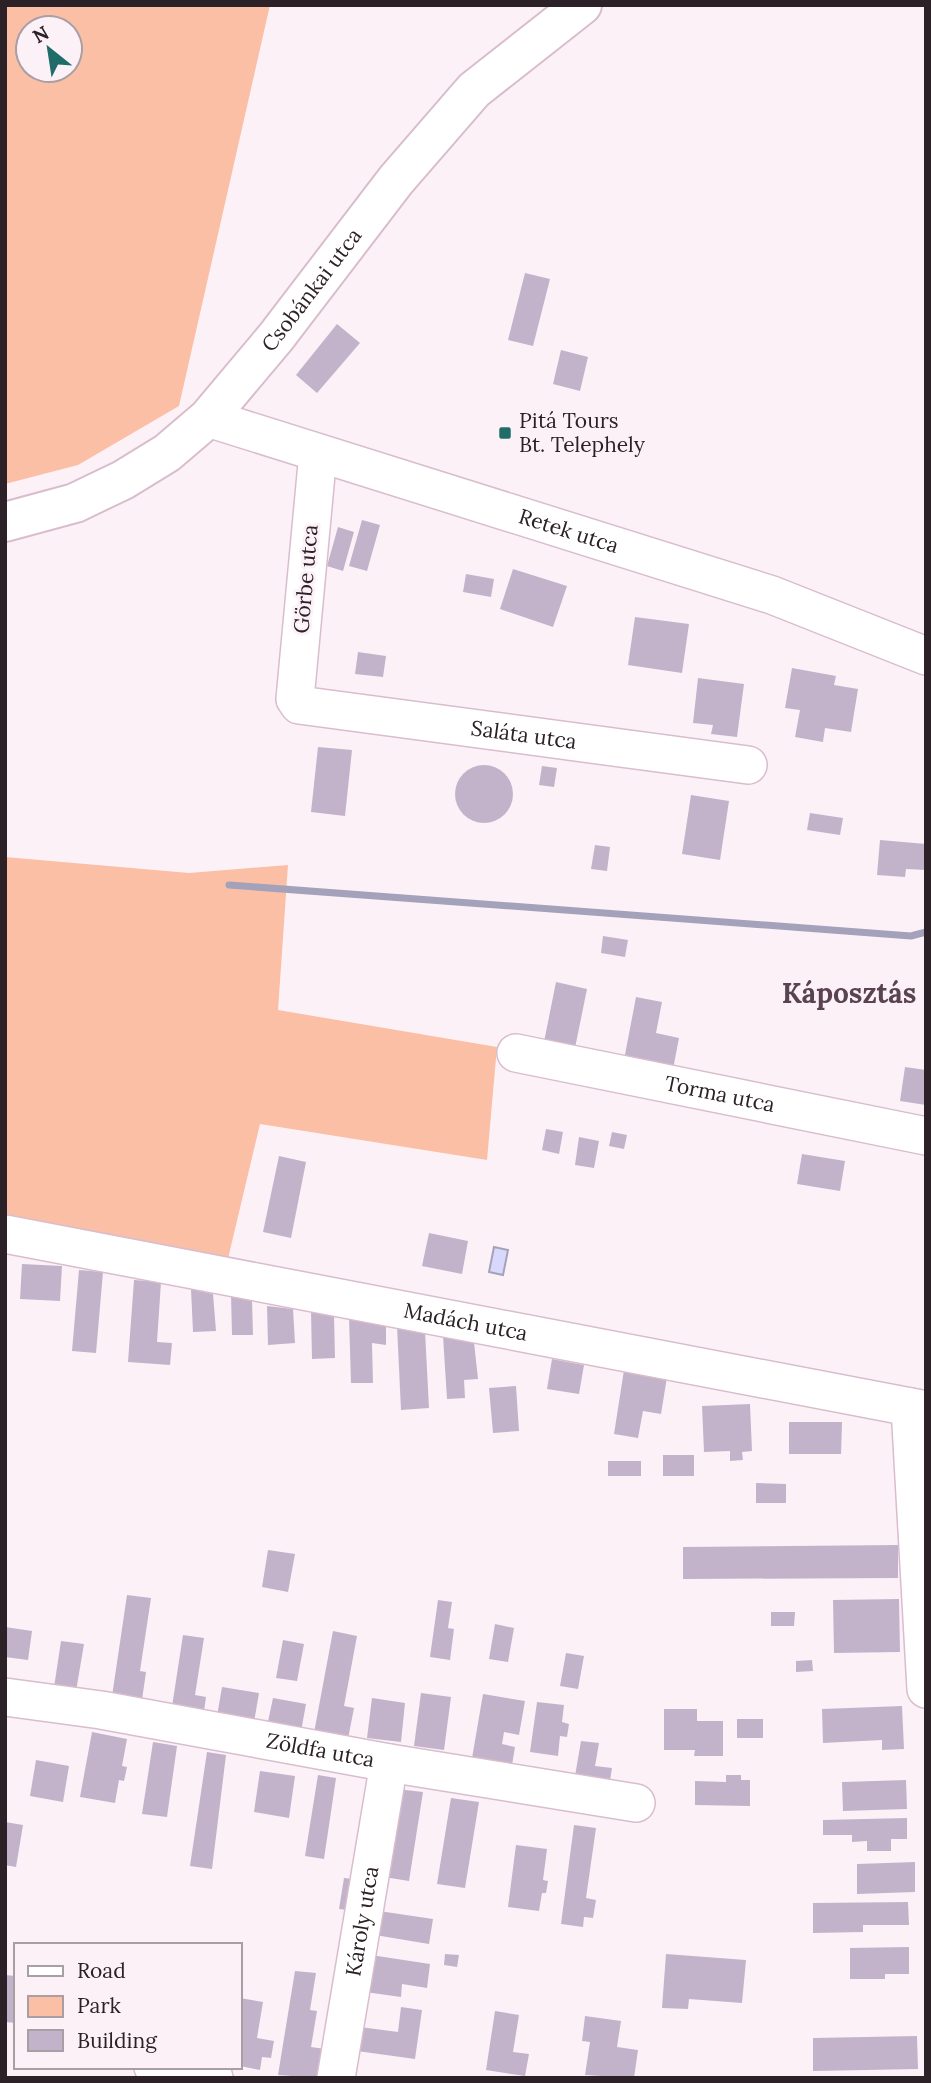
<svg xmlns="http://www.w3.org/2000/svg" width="931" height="2083" viewBox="0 0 931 2083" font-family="Lora,serif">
	<rect width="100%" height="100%" fill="#fdf1f8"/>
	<g fill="#fbbfa5" fill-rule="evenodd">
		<path d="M5 5H270L179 406 78 465 5 484ZM28 28H70V70H28Z"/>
		<polygon points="5,857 189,873 288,865 278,1010 497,1047 487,1160 260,1124 226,1267 5,1225"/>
	</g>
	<polygon fill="#d8d9fa" stroke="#a4a2ba" stroke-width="2" points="494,1247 508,1250 503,1275 489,1272"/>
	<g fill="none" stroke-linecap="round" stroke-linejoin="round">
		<polyline stroke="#a4a2ba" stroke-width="7" points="229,885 911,936 926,932"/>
	</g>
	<g fill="#c2b3cb">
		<polygon points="525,273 550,279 533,346 508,340"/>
		<polygon points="337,324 360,343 317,393 296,375"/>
		<polygon points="561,350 588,357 580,391 553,384"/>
		<polygon points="362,520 380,525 367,571 349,566"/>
		<polygon points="338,527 354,532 343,571 327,566"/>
		<polygon points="513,569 567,586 553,627 500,609"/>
		<polygon points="466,574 494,579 491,597 463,592"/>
		<polygon points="635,617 689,624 682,673 628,665"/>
		<polygon points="358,652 386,656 383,677 355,674"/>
		<polygon points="792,668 836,676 834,685 858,689 851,732 825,728 823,742 795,737 800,710 785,708"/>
		<polygon points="698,678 744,684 737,737 711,734 713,725 693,723"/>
		<polygon points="318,747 352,750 345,816 311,812"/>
		<circle cx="484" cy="794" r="29"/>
		<polygon points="542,766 557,768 554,787 539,785"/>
		<polygon points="691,795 729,801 720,860 682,854"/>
		<polygon points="810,813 843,818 840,835 807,830"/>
		<polygon points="880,840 926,844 926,870 906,869 905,877 877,875"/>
		<polygon points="595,845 610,847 607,871 591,869"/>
		<polygon points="603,936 628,940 625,957 601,953"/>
		<polygon points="556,982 587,989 575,1048 544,1042"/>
		<polygon points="636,997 662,1002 656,1033 679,1038 673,1069 624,1060"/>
		<polygon points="905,1067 926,1070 926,1105 900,1101"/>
		<polygon points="546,1129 563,1132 559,1154 542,1150"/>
		<polygon points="612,1132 627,1135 624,1149 609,1146"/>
		<polygon points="579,1137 599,1141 594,1168 575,1165"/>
		<polygon points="802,1154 845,1161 840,1191 797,1184"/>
		<polygon points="279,1156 306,1162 291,1238 263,1232"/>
		<polygon points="429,1233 468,1241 462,1274 422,1266"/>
		<polygon points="22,1264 62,1266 60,1301 20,1299"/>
		<polygon points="79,1270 103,1272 96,1353 72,1351"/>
		<polygon points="134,1280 161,1282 157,1342 172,1343 170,1365 128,1362"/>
		<polygon points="191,1289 213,1294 216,1331 193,1332"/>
		<polygon points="231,1295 252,1300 253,1335 232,1335"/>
		<polygon points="267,1306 293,1309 295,1343 268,1345"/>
		<polygon points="311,1311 334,1315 335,1358 312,1359"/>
		<polygon points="349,1317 386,1324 386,1345 372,1343 373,1383 351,1383"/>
		<polygon points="397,1326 425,1331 429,1408 401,1410"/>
		<polygon points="443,1336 474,1342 478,1379 464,1380 465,1398 447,1399"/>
		<polygon points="552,1359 584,1365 579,1394 547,1389"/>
		<polygon points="624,1370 667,1377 661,1414 643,1411 638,1438 614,1434"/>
		<polygon points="516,1386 519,1431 493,1433 489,1388"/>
		<polygon points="750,1404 752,1451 742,1452 743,1460 730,1461 730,1451 704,1452 702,1406"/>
		<polygon points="789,1422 842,1422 841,1454 789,1454"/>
		<rect x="663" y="1455" width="31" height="21"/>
		<rect x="608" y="1461" width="33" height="15"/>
		<polygon points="756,1483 786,1484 786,1503 756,1503"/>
		<polygon points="898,1545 898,1578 683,1579 683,1547"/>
		<polygon points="268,1550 295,1554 288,1592 262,1587"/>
		<polygon points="127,1595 151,1598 140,1671 146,1672 141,1707 111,1703"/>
		<polygon points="899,1599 900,1652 834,1653 833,1600"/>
		<polygon points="438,1600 452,1602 448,1628 454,1629 450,1660 430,1657"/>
		<polygon points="771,1612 795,1612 794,1626 771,1626"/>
		<polygon points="495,1624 514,1628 508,1662 489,1659"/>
		<polygon points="5,1627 32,1631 28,1660 5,1657"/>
		<polygon points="333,1631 357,1636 344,1706 354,1708 347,1744 313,1738"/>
		<polygon points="183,1635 204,1638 195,1695 206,1697 203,1718 171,1713"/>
		<polygon points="283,1640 304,1644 297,1681 276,1678"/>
		<polygon points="61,1641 84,1644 75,1697 53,1694"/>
		<polygon points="566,1653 584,1656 578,1689 560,1686"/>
		<polygon points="812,1660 813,1671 796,1672 796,1661"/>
		<polygon points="222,1687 259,1693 253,1728 216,1722"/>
		<polygon points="421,1693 451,1697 444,1750 414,1746"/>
		<polygon points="483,1694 525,1701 519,1735 504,1732 502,1744 515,1747 511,1771 471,1764"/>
		<polygon points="273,1698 306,1704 300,1737 266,1731"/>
		<polygon points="372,1698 405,1703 401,1742 367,1738"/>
		<polygon points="537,1702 564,1705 562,1722 569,1724 567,1737 560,1736 558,1756 530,1752"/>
		<polygon points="902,1706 904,1749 882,1750 882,1740 823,1743 822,1709"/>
		<polygon points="664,1709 697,1709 697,1721 723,1721 723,1756 694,1756 695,1750 664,1750"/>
		<rect x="737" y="1719" width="26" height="19"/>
		<polygon points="92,1732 127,1739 122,1766 127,1767 124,1781 119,1780 115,1803 80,1797"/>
		<polygon points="581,1741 599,1743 595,1766 612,1768 609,1787 574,1782"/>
		<polygon points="153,1742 177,1746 167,1817 142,1814"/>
		<polygon points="207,1752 226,1755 212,1869 190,1866"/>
		<polygon points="36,1760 69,1766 63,1802 30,1796"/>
		<polygon points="260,1771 295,1776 289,1818 254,1812"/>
		<polygon points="318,1775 336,1778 324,1859 305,1856"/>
		<polygon points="726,1775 741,1775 741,1780 750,1780 750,1806 695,1805 695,1781 726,1782"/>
		<polygon points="906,1780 907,1809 843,1811 842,1782"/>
		<polygon points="397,1789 423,1792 409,1881 384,1877"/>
		<polygon points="451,1798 479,1802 465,1888 437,1884"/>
		<polygon points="907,1818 907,1839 891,1839 891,1851 867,1851 867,1841 852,1842 852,1835 823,1835 823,1820"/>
		<polygon points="5,1822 23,1825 16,1867 5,1865"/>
		<polygon points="574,1825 596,1828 586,1898 596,1900 593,1918 584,1917 583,1927 561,1924"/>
		<polygon points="516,1845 547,1849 543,1880 548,1881 546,1893 542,1893 539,1911 508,1907"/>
		<polygon points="915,1862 915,1892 857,1894 857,1864"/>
		<polygon points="344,1878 360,1880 355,1911 339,1909"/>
		<polygon points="908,1902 909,1925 863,1925 863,1932 813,1933 813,1903"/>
		<polygon points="379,1911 433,1919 429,1944 375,1935"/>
		<polygon points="909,1947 909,1974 885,1974 885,1979 850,1979 850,1948"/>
		<polygon points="445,1954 459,1955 457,1967 444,1965"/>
		<polygon points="666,1954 746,1960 742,2003 689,1999 688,2009 662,2008"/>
		<polygon points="371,1955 430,1964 427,1988 402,1984 401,1997 365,1992"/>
		<polygon points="295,1971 316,1973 310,2010 317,2011 311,2047 325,2049 320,2078 278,2075"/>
		<polygon points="5,1975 16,1976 16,2023 5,2022"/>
		<polygon points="240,1998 263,2002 257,2038 274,2041 271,2058 262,2057 260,2070 240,2066"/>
		<polygon points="401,2007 422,2010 415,2059 357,2051 360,2027 398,2032"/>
		<polygon points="495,2011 519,2015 513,2052 529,2054 525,2076 486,2070"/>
		<polygon points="585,2016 621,2021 617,2047 638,2050 634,2078 585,2075 590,2042 582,2041"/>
		<polygon points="917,2036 918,2069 813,2071 813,2038"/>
	</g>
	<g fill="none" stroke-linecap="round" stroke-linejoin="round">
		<g stroke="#d9bdcd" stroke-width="40">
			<g id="minor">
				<path id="s1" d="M208 418 772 595 926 656"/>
				<path id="s2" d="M318 453 295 699 299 705 748 765"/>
				<path id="s3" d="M516 1053 926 1136"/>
				<path id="s4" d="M5 1234 926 1410"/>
				<polyline points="910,1407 926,1689"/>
				<path id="s5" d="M5 1697 101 1710 389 1763 636 1803"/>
				<polyline points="153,2067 214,2078"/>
				<path id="s6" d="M336 2078 389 1763"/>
			</g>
		</g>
		<g stroke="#d9bdcd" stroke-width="42">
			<g id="major">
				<path id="s7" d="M5 522 75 503 123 480 167 453 208 418 276 337 396 180 474 90 582 5"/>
			</g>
		</g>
		<use href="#minor" stroke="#fff" stroke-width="37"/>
		<use href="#major" stroke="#fff" stroke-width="38"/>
	</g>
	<rect fill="#206c69" stroke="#fdf1f8" stroke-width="2.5" x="498" y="426" width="14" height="14" rx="3.5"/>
	<g text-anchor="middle" stroke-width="6" stroke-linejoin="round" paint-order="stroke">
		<g font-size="21" fill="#2b2126" stroke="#fdf1f8">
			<text dy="7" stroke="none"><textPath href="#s7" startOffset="396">Csobánkai utca</textPath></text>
			<text dy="7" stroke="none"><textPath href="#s1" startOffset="378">Retek utca</textPath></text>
			<text transform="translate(306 579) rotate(-85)" y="7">Görbe utca</text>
			<text dy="7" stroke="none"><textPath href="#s2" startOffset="481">Saláta utca</textPath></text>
			<text dy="7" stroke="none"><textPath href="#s3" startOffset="208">Torma utca</textPath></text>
			<text dy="7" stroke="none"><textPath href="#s4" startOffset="469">Madách utca</textPath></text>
			<text dy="7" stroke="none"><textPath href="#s5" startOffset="320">Zöldfa utca</textPath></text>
			<text dy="7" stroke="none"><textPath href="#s6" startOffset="159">Károly utca</textPath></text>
		</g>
		<g font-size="21" fill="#2b2126" stroke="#fdf1f8" text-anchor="start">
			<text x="519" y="428">Pitá Tours<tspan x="519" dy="24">Bt. Telephely</tspan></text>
		</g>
		<g font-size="28" font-weight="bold" fill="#5a4350" stroke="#fdf1f8">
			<text x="849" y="1003">Káposztás</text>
		</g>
	</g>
	<rect width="931" height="2083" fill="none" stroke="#2b2126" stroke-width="14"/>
	<rect x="14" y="1943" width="228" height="126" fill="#fdf1f8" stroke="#a99ea4" stroke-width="2"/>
	<rect x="28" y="1966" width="35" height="10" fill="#ffffff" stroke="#a99ea4" stroke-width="2"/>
	<text x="77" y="1978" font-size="21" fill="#2b2126">Road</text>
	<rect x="28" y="1996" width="35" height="21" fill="#fbbfa5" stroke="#a99ea4" stroke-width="2"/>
	<text x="77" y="2013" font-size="21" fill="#2b2126">Park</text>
	<rect x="28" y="2030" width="35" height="21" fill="#c2b3cb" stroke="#a99ea4" stroke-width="2"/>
	<text x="77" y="2048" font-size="21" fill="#2b2126">Building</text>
	<g transform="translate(49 49) rotate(330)"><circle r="33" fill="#fdf1f8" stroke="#a99ea4" stroke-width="2"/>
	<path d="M0-5L12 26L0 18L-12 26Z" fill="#206c69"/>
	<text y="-10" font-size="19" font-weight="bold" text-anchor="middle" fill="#2b2126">N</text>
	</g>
</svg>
